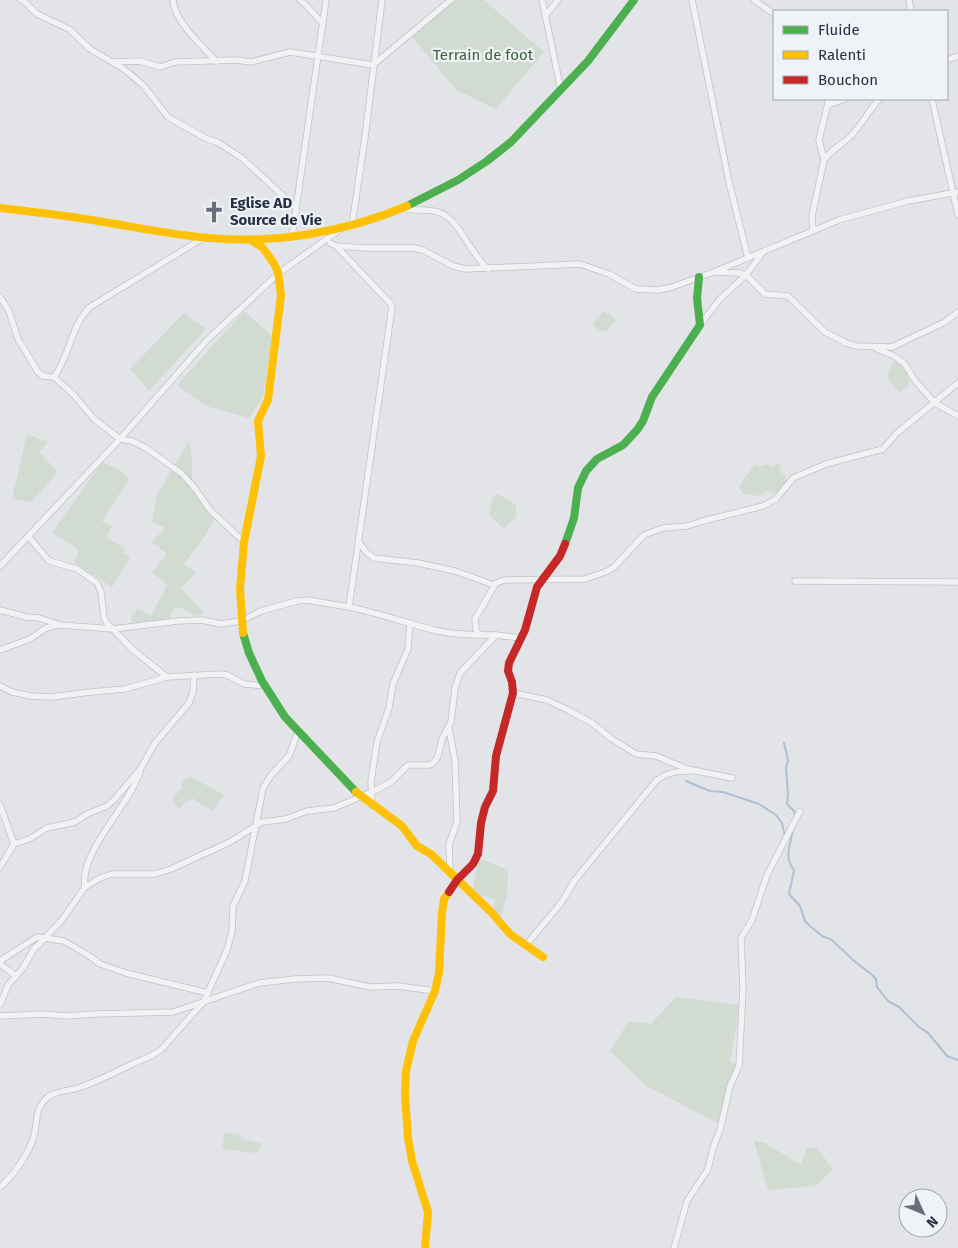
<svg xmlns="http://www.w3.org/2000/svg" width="958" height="1248" viewBox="0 0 958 1248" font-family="'Fira Sans',sans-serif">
	<rect width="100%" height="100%" fill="#e2e4e7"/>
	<g fill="#d2dbd2">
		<polygon points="451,0 484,0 544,52 496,109 456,90 410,34"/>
		<polygon points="244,311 272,336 263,397 249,418 206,406 177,385"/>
		<polygon points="604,311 614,317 616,321 606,331 600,331 593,324 595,320"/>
		<polygon points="184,313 206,329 149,391 130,369"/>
		<path d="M896 362C906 368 908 374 909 386L902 390 900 394 887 378 892 363Z"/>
		<polygon points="27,434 48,442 39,452 58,472 31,502 12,499"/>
		<polygon points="189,441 192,458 192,485 215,517 206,535 184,564 196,573 181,588 205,614 196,616 182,608 174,608 167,623 133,626 131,616 138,609 151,616 167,585 152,572 167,554 152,542 165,528 152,522 157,495"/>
		<polygon points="102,462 118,469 129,479 102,521 112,526 106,537 125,549 123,553 130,557 112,587 74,563 79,550 52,533"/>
		<path d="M778 463 782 466 779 470 785 476 786 482 775 494 767 491 760 496 743 494 739 488C742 480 750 473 754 465L759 467 766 464 771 467Z"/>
		<polygon points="498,494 516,505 516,517 504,529 489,515 493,497"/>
		<polygon points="192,777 224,795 212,811 192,798 178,809 172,799 183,787 181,785 185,779"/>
		<polygon points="479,858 508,870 507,895 500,920 492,913 496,900 472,892"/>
		<polygon points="676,997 738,1005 737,1023 730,1062 739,1066 721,1125 645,1085 610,1051 629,1021 651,1024"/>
		<polygon points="225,1133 240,1134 243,1139 262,1144 257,1153 222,1149"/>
		<polygon points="754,1141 765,1143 801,1165 807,1148 817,1148 833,1169 816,1186 768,1190"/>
	</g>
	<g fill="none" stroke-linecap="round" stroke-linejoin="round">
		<g stroke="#aec0d4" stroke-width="2">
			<polyline points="784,743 788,760 786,768 788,794 787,804 794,811 795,817"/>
			<polyline points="686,781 710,791 723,792 759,804 776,815 782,823 785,836"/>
			<path d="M793 829C791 845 783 856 794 870L789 894 800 906 805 921 810 926 822 936 832 940 853 960 871 974 876 979 877 987 888 1001 899 1007 919 1027 928 1033 947 1056 958 1060"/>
		</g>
		<g stroke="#c0c2c5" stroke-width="7">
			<g id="street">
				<polyline points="21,0 24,1 37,14 69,29 90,49 124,69 143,85 168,117 207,139 217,142 242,158 296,208"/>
				<path d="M173 0C174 21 202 46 216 61"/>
				<polyline points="300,0 306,5 323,24"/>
				<polyline points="542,0 561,90"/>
				<polyline points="692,0 729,182 748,258"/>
				<polyline points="754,0 774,14"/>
				<polyline points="909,0 911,11"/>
				<polyline points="545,16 558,0"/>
				<polyline points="947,60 958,56"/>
				<polyline points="113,62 140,61 160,67 175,62 236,60 251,62 290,52 373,65 451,0"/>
				<polyline points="932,99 958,215"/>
				<polyline points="828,105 845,99"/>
				<path d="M824 160C831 150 841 145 850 137 861 125 869 111 879 99"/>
				<path d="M402 208C415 212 428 208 441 213 458 219 472 256 488 269"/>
				<polyline points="352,225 365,137 382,0"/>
				<polyline points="813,231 812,216 824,160 819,140 829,99"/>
				<polyline points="292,237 326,0"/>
				<polyline points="330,243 336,246 365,248 414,248 423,250 453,266 466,269 580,264 609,274 636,289 658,290 672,287 714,272 839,220 908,201 958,192"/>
				<polyline points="716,272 739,273 746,275 765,294 788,296 825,332 846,343 857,346 892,347 945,322 958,312"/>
				<polyline points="0,297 9,311 18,339 38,372 43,376 54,377 74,395 94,419 120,439 132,441 146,448 181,473 194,487 210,510 244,542"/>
				<polyline points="700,325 720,299 746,275 763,252"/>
				<polyline points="877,349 894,356 904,363 916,382 935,403 958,416"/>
				<path d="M54 377C70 356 71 325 90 307L205 237"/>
				<polyline points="28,536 49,561 77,569 97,583 101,592 104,617 106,622 133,650 167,677"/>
				<polyline points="359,542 366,552 374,558 418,563 455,571 494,585"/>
				<polyline points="0,566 120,439 207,340 279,273 341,229"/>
				<polyline points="795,581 958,582"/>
				<path d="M349 607C379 613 408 624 438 631 457 635 476 635 496 635"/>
				<polyline points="0,610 26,617 39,618 61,625 113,629 178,621 202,620 221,624 241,621 261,611 297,601 307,600 349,607 392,307 390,303 336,246"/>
				<polyline points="479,635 476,629 475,619 496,583 505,580 585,579 608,571 614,567 644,535 663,528 687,526 703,521 763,506 776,499 793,478 826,464 883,449 897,433 958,383"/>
				<polyline points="0,650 30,639 46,628 59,625"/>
				<polyline points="0,686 12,692 30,696 51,697 91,692 125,689 167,677 221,674 227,675 244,684 266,686"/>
				<polyline points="513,693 547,700 568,710 592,723 612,739 636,754 656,756 687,769 732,778"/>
				<polyline points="449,729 455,761 457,822 449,844 450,873"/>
				<polyline points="0,805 14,844"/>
				<polyline points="372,805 371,781 377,742 389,708 393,684 408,649 410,623"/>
				<polyline points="0,867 14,844 29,839 47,828 75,822 87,814 107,806 114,800 141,768 155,743 189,703 193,692 194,675"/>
				<path d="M85 887C79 852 129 806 140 772"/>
				<path d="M526 945 561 903 575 880 656 781C667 772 678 771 692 771"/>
				<polyline points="0,961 37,937 45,938 62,920 85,887 100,878 112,874 155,874 171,869 230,842 262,822 286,819 307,811 334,808 372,792 391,782 408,765 430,765 434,762 438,756 442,739 451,722 455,688 460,673 496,635 521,638"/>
				<polyline points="0,964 16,976"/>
				<polyline points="0,1005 8,985 23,968 34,949 45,938 64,941 91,957 100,964 126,973 208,993"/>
				<polyline points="0,1016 44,1014 65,1016 96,1014 173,1012 259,983 295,979 328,978 370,987 398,986 435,991"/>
				<path d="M0 1187C13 1177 30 1151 34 1136 38 1120 34 1109 48 1097 58 1090 70 1091 81 1087 98 1081 114 1073 130 1065 141 1060 151 1057 161 1050L204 1001 227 950 232 932 233 906 245 881 263 788 272 774 289 756 298 731"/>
				<polyline points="674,1248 687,1201 708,1169 713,1148 720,1130 730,1086 739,1066 743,988 741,938 752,920 767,875 800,811"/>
			</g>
		</g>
		<use href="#street" stroke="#f2f2f4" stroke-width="5.5"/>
		<g stroke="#4caf50" stroke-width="8">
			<polyline points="407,206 458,180 487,161 511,142 588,61 634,0"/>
			<polyline points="565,544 574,518 578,488 586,471 597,459 623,445 637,430 643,421 652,397 700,325 697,298 699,277"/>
			<polyline points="243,633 249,653 262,681 285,717 356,792"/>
		</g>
		<g stroke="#ffc107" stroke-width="8">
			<path d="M0 208C33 212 65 215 98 221 135 227 172 235 210 238 276 244 346 232 407 206"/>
			<polyline points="243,633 240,589 244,542 261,456 258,421 268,400 281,295 278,272 273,262 263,248 251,240"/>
			<polyline points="356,792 402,826 417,846 431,854 491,912 510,934 543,957"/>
			<polyline points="425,1248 428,1212 412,1161 408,1138 405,1095 406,1071 413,1041 435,991 439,973 442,913 444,899 449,892"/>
		</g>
		<polyline stroke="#c62828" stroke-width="8" points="449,892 457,880 473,864 478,854 481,823 485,807 493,791 496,756 513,693 512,682 508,671 509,663 525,630 537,587 560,556 565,544"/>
	</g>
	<defs>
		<g id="church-bare" transform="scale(1.725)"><path d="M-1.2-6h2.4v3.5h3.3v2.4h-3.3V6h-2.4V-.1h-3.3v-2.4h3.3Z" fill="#686f7c" stroke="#eff2f7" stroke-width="2.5" paint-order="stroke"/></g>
	</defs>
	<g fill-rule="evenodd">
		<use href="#church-bare" x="214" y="212"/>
	</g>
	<g text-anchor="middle" stroke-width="4.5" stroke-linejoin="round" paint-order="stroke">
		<g font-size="15" fill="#3b5f33" stroke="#eff2f7">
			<text x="483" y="60">Terrain de foot</text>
		</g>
		<g font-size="15" font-weight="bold" fill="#273042" stroke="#eff2f7" text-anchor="start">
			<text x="230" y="208">Eglise AD<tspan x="230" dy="17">Source de Vie</tspan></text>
		</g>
	</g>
	<rect x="773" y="10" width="175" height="90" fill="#eff2f7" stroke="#9fa4af"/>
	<rect x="783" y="26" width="25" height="8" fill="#4caf50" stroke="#9fa4af"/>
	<text x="818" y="35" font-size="15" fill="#273042">Fluide</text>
	<rect x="783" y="51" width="25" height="8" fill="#ffc107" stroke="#9fa4af"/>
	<text x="818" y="60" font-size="15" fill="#273042">Ralenti</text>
	<rect x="783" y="76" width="25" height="8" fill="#c62828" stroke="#9fa4af"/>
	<text x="818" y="85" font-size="15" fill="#273042">Bouchon</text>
	<g transform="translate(923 1213) rotate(134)"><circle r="24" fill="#eff2f7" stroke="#9fa4af"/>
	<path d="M0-4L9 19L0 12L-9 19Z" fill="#686f7c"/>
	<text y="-8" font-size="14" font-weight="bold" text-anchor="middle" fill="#273042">N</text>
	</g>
</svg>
